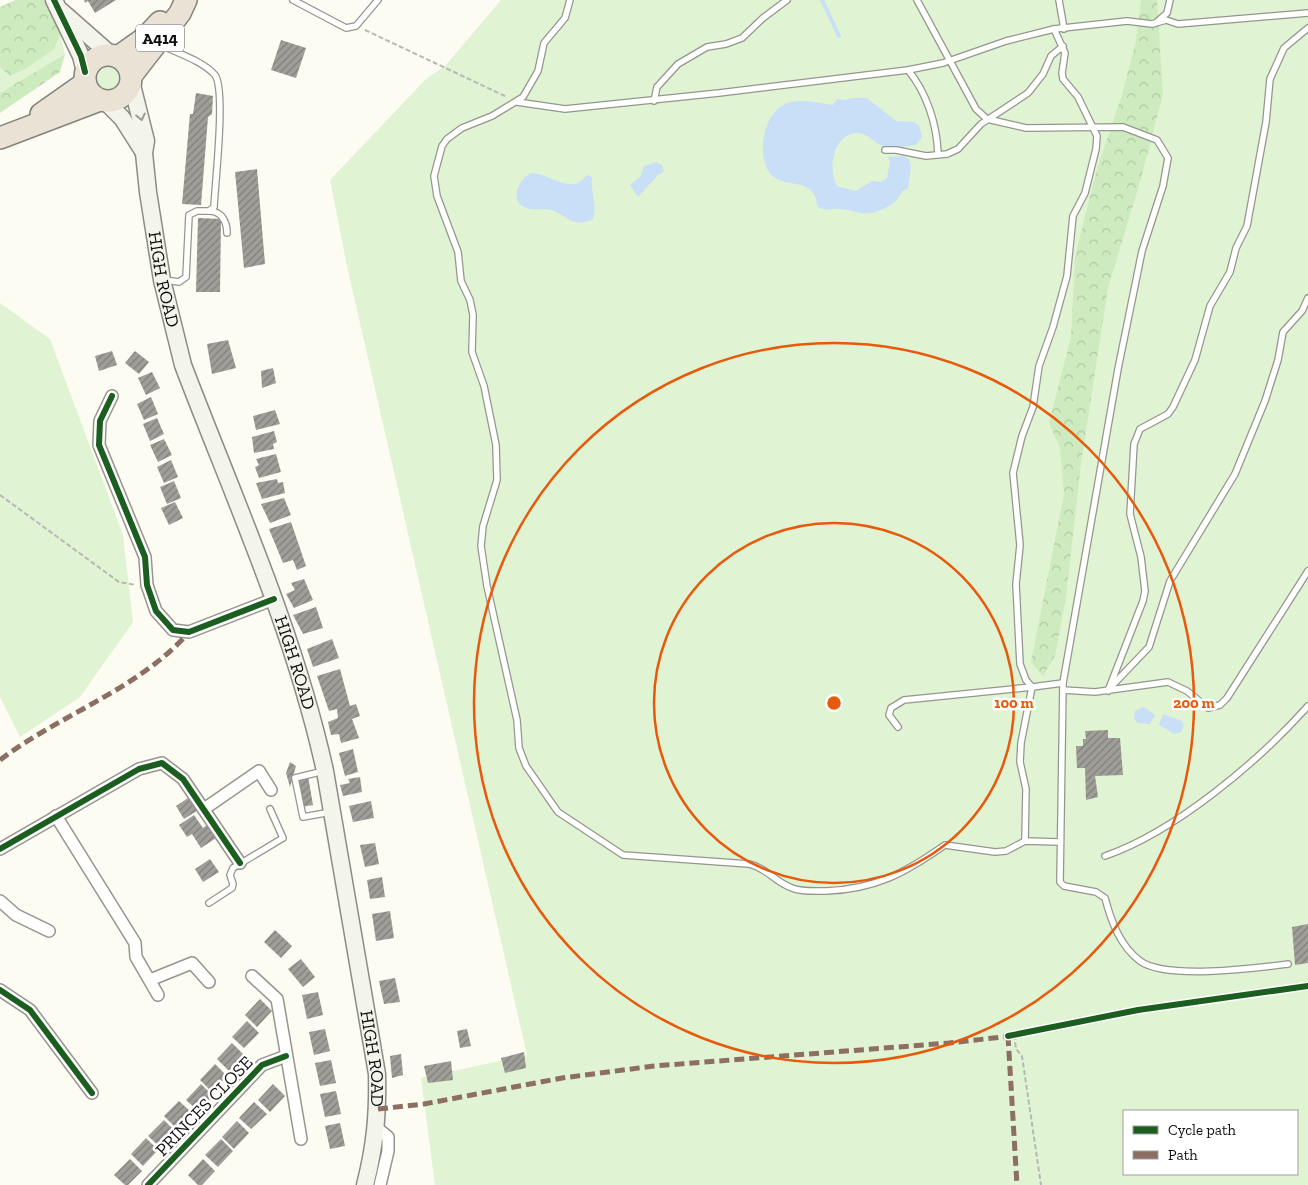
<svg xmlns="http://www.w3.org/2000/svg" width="1308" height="1185" viewBox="0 0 1308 1185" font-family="'Zilla Slab',serif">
	<defs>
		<pattern id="forest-crowns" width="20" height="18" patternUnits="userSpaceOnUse" patternTransform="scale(1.25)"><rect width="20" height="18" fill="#ceebbf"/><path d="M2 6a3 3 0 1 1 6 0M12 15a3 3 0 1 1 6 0" fill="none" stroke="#b0c8a3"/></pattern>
		<pattern id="building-hatch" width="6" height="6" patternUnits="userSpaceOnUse" patternTransform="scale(1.25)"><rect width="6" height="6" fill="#9f9e98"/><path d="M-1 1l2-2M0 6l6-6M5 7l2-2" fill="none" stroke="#807f7a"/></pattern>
	</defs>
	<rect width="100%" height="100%" fill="#fcfcf2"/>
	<g fill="#e0f3d2" fill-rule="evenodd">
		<polygon points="16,0 44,0 60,34 65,54 0,93 0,7"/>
		<path d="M501 0H1308V1185H435L421 1078 527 1055 347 266 330 180 426 79 445 66ZM1124 1111H1297V1174H1124Z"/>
		<circle cx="108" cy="79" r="15"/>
		<polygon points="0,303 50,339 123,535 133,622 80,697 20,737 0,697"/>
	</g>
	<g fill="url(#forest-crowns)">
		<polygon points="16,0 44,0 60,34 54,49 25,69 10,76 0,67 0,7"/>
		<polygon points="1141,0 1157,0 1163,94 1140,182 1108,288 1081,463 1066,597 1055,656 1043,676 1031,662 1064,494 1060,448 1049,423 1071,337 1075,256 1097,169 1122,95 1136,41"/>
		<polygon points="65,54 60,72 0,113 0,93"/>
	</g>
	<g fill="#c8dff7">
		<path d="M853 98H867L896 121 914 122 919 125 922 137 916 145C905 146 893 151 882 146 873 142 866 131 854 133 832 138 828 170 837 186L856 191 872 181 881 182 887 178 890 161 888 157 903 156 909 159 911 166 908 189 902 191C897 206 875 215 860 213 853 212 847 209 840 209 832 208 826 212 818 207 816 204 816 199 815 196 804 175 776 192 766 166 758 146 766 107 791 102 804 99 820 103 833 105L837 99 844 100Z"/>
		<polygon points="656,162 662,165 664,171 657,176 638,197 630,185 640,177 644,166"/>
		<path d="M531 173C550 173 571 197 587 175L592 177C590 192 598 206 593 219 572 229 569 216 551 210 544 208 538 210 531 209 508 206 516 181 531 173Z"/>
		<polygon points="1144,707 1155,715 1150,724 1138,723 1134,719 1135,711"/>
		<polygon points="1163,714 1182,721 1184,725 1181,732 1174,734 1159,725"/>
	</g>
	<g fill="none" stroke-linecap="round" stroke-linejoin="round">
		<polyline stroke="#c8dff7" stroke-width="4" points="822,0 839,36"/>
	</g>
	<g fill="url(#building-hatch)">
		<polygon points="84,0 116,0 95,13 88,1 85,3"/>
		<polygon points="281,40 306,48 296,78 271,70"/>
		<polygon points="196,93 213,96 212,114 208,117 201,205 182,204 190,114 193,114"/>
		<polygon points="257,169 265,264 244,268 235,172"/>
		<polygon points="198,218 221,219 220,292 196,292"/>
		<polygon points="228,340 236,368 212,374 207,344"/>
		<polygon points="112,351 117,365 99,371 95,356"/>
		<polygon points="135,351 149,362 139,374 125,363"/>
		<polygon points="273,368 276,383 262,388 261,371"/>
		<polygon points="152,372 160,388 146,395 138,378"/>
		<polygon points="151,397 158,414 144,420 137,404"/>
		<polygon points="275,410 280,424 256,430 253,416"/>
		<polygon points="157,418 164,434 150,441 143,424"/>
		<polygon points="274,431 277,442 273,444 274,449 254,453 252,437"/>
		<polygon points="164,439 172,455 158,462 150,445"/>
		<polygon points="276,454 281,472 259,478 255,467 259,465 256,459"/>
		<polygon points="171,460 178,477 164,483 157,467"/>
		<polygon points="277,479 278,483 283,482 285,493 262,499 256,483"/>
		<polygon points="174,481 181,498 167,504 160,487"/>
		<polygon points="284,498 291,515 270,523 261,504"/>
		<polygon points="175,502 183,518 169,525 161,508"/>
		<polygon points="291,522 306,566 297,570 293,560 283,563 269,529"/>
		<polygon points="304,579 313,600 294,608 286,594 295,590 291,583"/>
		<polygon points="316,607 323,628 303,634 293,615"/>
		<polygon points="332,639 339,658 313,667 307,649"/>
		<polygon points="340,669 350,706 356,704 360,716 352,719 359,738 341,743 339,734 331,735 328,722 338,718 337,709 329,711 317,676"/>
		<polygon points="1108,730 1108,738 1120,738 1123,775 1095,776 1098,797 1086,800 1085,768 1077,768 1076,746 1083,746 1083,739 1086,739 1085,731"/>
		<polygon points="353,749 358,772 345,776 339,753"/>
		<polygon points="290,762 296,766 290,787 286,773"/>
		<polygon points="308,776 313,805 301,807 296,778"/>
		<polygon points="360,777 362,792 343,796 340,785 350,783 348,779"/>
		<polygon points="191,796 200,809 184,819 176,806"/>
		<polygon points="371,801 374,818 353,822 349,806"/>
		<polygon points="194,815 203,828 207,825 216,838 201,848 192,834 187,837 179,825"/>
		<polygon points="375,843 379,864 365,867 360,845"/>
		<polygon points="210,859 219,872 203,882 195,869"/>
		<polygon points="382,877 385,897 370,899 367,880"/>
		<polygon points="390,911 394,938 376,941 372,914"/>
		<polygon points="1308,924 1308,963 1295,965 1292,927"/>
		<polygon points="275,930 292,946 281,958 264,942"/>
		<polygon points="301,959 315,977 303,987 288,969"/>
		<polygon points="395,978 400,1002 384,1004 379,981"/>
		<polygon points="318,992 323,1015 307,1019 302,995"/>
		<polygon points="260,999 272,1011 257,1027 245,1015"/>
		<polygon points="247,1021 259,1033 244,1048 232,1037"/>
		<polygon points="325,1029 330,1051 314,1055 309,1032"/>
		<polygon points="467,1029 471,1046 460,1048 457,1031"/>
		<polygon points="232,1043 244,1055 229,1071 217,1059"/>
		<polygon points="524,1052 526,1068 505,1073 501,1058"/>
		<polygon points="401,1054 403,1075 392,1078 390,1056"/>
		<polygon points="331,1060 336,1083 320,1086 315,1063"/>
		<polygon points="451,1061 453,1080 428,1083 424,1066"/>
		<polygon points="215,1064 227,1076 212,1092 200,1080"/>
		<polygon points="201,1084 213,1096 198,1111 186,1100"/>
		<polygon points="273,1084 285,1096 270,1112 258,1100"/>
		<polygon points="336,1091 341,1114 325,1117 320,1094"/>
		<polygon points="179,1101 191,1112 176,1128 164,1116"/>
		<polygon points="254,1102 267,1114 251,1129 239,1118"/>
		<polygon points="164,1120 176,1132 160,1147 148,1136"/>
		<polygon points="237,1121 249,1133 234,1149 222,1137"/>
		<polygon points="340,1123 345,1146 330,1149 325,1126"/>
		<polygon points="146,1138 158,1150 143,1166 131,1154"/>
		<polygon points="221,1139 233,1151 218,1167 205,1155"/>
		<polygon points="130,1159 142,1171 128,1185 125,1185 114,1175"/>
		<polygon points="203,1159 215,1171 202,1185 198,1185 188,1175"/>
	</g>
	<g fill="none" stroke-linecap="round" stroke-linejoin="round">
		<g stroke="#959591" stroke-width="8">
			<g id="lane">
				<polyline points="293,0 346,28 356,26 378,0"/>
				<path d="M570 0 565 18 544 43 538 71 523 97 492 116 462 128 447 139 442 146 434 176 437 196 458 252 461 281 470 300 473 315 472 352 484 386 496 445 497 480 483 526 481 546 487 586 517 720 519 748 526 766 558 812 623 855 749 864C767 868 775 882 792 888 801 892 815 891 826 891 876 889 905 873 945 845L995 852 1006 851 1025 841 1059 842"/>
				<path d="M917 0 976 109 987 119 1026 128 1123 127 1157 140 1168 158 1163 186 1142 251 1118 369 1063 683 1060 882 1064 886 1096 892 1105 898C1111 921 1120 946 1140 961 1166 980 1256 968 1288 964"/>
				<polyline points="1059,0 1064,29"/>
				<polyline points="1158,21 1167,13 1170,0"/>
				<polyline points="1054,29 1065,53 1062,73 1063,79 1078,97 1097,136 1096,149 1085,193 1073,216 1067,276 1053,327 1039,366 1033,407 1022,436 1013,473 1020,545 1016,584 1020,664 1026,680 1032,687 1063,683"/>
				<path d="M161 45C177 53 203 61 215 75 226 90 215 184 214 207L209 211H197L189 215 186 277 179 282 164 280"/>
				<path d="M908 70C927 93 937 125 938 154"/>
				<polyline points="654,101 657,87 678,64 707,47 726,44 742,38 763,18 787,0"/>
				<polyline points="517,102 565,109 719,93 908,70 943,63 1006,41 1054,29 1127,21 1152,24 1166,20 1178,24 1308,13"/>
				<polyline points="885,150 896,150 926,156 947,154 958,149 981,124 1028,93 1043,74 1051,56 1063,46"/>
				<path d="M209 211C221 211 227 221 227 233"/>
				<polyline points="1109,689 1149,647 1170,581 1235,474 1265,401 1278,360 1283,332 1302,311 1308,298"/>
				<polyline points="1063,690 1095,692 1168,682 1187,691 1208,708 1220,705 1227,698 1308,571"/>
				<polyline points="1108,691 1143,601 1145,591 1141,557 1130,514 1134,444 1140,429 1168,414 1173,407 1195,360 1210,306 1230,272 1236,248 1247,226 1266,122 1270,79 1284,48 1308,28"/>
				<polyline points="898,727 889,715 891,708 904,700 1032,687 1021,743 1020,762 1026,789 1025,841"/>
				<polyline points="324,771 295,778 303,817 331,812"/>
				<path d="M1105 856C1175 832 1259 761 1308 706"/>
				<polyline points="209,903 232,888 233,884 230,875 233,868 283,838 270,809"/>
			</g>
		</g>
		<g stroke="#959591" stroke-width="14">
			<g id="street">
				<polyline points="112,396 100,421 99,445 145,557 147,585 156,611 173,630 189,632 274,599"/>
				<polyline points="204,809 259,771 271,790"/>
				<polyline points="56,816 135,943 136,957 158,995"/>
				<polyline points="0,849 139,769 162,763 183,779 240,863"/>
				<polyline points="0,901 16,915 49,931"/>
				<polyline points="252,976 277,999 301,1139"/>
				<polyline points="150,980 192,963 209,982"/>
				<polyline points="0,990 30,1010 92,1093"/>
				<polyline points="377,1128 388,1137 388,1151 380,1185"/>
				<polyline points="148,1185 262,1065 286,1056"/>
			</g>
		</g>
		<g stroke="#8c8c87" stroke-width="19">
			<g id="secondary">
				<polyline points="54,0 81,56 85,72"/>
				<polyline points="61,11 111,55"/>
				<path id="s1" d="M131 81 146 141 144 153 148 192 162 280 183 365C234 499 294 630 325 771L377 1074C378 1114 375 1146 365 1185"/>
				<polyline points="106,102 122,118 143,151"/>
			</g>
		</g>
		<g stroke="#82827e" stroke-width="24">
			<g id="highway">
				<circle cx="108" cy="78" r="23"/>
				<polyline points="118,57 146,37 160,22"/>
				<polyline points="131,76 180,13 186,0"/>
				<polyline points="41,114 85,83"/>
				<polyline points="0,138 100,100"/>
			</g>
		</g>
		<g stroke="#b8b8b6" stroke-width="2" stroke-dasharray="5 2.5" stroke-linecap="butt">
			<polyline points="365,30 507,97"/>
			<polyline points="0,495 119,582 136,585"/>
			<polyline points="1014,1035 1016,1049 1022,1056 1041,1185"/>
		</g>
		<use href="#lane" stroke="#fffffd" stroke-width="5.5"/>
		<use href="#street" stroke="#fffffd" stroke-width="11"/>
		<use href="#secondary" stroke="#f4f5ea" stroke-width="16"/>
		<use href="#highway" stroke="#eae2d4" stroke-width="21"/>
		<g stroke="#8d6e63" stroke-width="5" stroke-dasharray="10 5" stroke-linecap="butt">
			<path d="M0 760C59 715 141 688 189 632"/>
			<polyline points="1008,1036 1017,1185"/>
			<polyline points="378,1109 424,1104 562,1078 654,1066 949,1043 1011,1036"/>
		</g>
		<g stroke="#fff" stroke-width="9">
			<g id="cycleway">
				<polyline points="54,0 81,56 85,72"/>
				<polyline points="112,396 100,421 99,445 145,557 147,585 156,611 173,630 189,632 274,599"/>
				<polyline points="0,849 139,769 162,763 183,779 240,863"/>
				<polyline points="0,990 30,1010 92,1093"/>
				<polyline points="1008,1036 1138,1010 1308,986"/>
				<polyline points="148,1185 262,1065 286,1056"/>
			</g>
		</g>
		<use href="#cycleway" stroke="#1b5e20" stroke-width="6"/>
	</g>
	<defs><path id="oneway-chevron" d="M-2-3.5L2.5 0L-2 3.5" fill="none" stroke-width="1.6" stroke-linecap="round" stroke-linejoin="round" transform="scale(1.25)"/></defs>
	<use stroke="#989992" href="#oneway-chevron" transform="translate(141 117) rotate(78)"/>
	<g fill="none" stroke="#e8590c" stroke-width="2.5">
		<circle cx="834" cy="703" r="180"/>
		<circle cx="834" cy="703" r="360"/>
	</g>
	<g text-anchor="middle" stroke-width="5" stroke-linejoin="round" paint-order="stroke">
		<rect fill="#fff" stroke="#565656" stroke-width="1" x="136" y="24.5" width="48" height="27" rx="4"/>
		<g font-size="16" font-weight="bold" fill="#0e0e0e">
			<text x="160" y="44">A414</text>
		</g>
		<g font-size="18" fill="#0e0e0e" stroke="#fff">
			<text dy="6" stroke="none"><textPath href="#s1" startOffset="202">HIGH ROAD</textPath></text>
			<text dy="6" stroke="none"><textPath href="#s1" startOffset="608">HIGH ROAD</textPath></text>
			<text dy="6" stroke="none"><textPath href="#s1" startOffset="1012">HIGH ROAD</textPath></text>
			<text transform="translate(204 1106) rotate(-46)" y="6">PRINCES CLOSE</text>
		</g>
	</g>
	<circle cx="834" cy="703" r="8" fill="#e8590c" stroke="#fff" stroke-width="2.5"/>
	<g font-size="15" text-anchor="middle" font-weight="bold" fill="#e8590c" stroke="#fff" stroke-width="5" stroke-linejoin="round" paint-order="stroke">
		<text x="1014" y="708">100 m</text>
		<text x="1194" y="708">200 m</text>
	</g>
	<rect x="1123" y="1110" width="175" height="65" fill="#ffffff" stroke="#9f9f9f"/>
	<rect x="1133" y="1126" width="25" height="8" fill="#1b5e20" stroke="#9f9f9f"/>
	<text x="1168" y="1135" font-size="15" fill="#0e0e0e">Cycle path</text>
	<rect x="1133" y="1151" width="25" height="8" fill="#8d6e63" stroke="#9f9f9f"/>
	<text x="1168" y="1160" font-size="15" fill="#0e0e0e">Path</text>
</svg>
